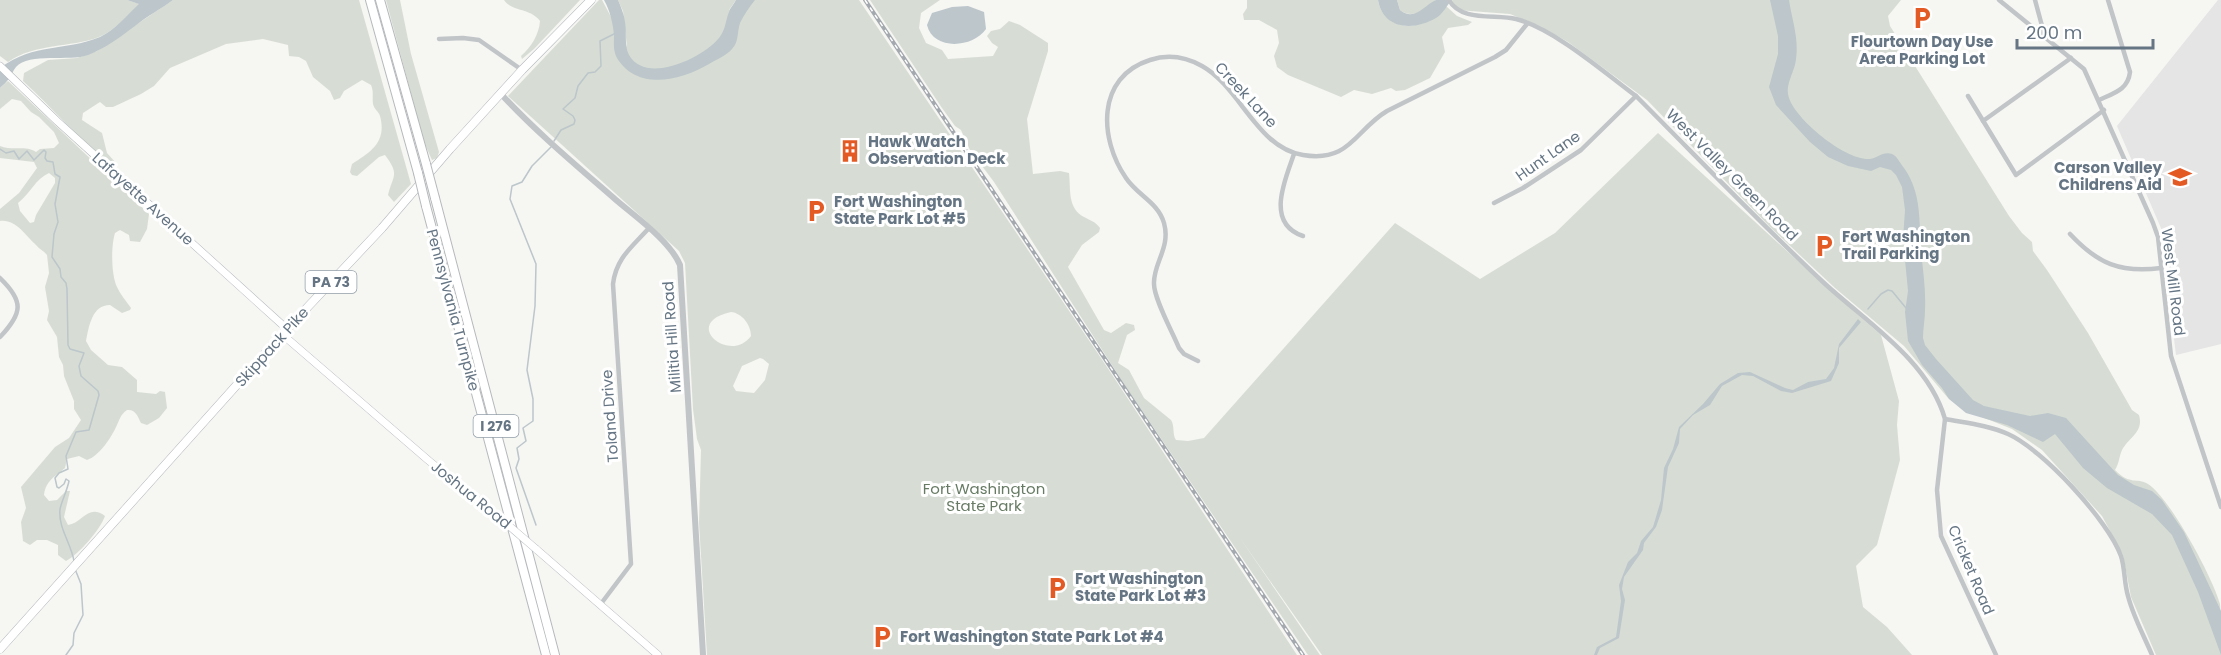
<svg xmlns="http://www.w3.org/2000/svg" width="2221" height="655" viewBox="0 0 2221 655" font-family="Poppins,sans-serif">
	<rect width="100%" height="100%" fill="#f6f6f3"/>
	<polygon fill="#e4e5e4" points="2218,0 2221,0 2221,344 2176,355 2161,228 2117,126"/>
	<g fill="#d7ddd4" fill-rule="evenodd">
		<path d="M0 0H127L140 4C127 15 115 31 99 37 70 48 35 43 8 62L0 56Z"/>
		<path d="M173 0H359L411 184 394 202 388 195C393 175 400 175 385 155L379 157 357 176 352 175 350 172 352 164C371 152 387 142 380 116 379 112 374 109 373 104 372 97 374 92 371 85L362 80 344 91 340 98 334 100 330 91 313 77 306 61 299 57 289 56 288 45 263 39 226 44 170 68 154 86 141 94 113 107H106L100 102 83 113 82 120 102 133 107 153 116 163 114 167H110C80 139 53 109 23 81L24 73 48 60 77 58 97 51Z"/>
		<polygon points="386,0 400,0 411,54 439,152 437,158 432,160 424,142"/>
		<path d="M504 0H580L534 49 522 59 521 56C531 47 539 35 540 21 531 8 512 12 504 0Z"/>
		<path d="M599 0H602L627 47 623 11 618 0H736L729 10 740 0H859L1105 364 1297 655H707L699 523 701 450 697 439 693 409 685 263 679 251 508 96ZM731 312C742 313 751 325 751 336 730 365 680 323 731 312ZM760 358 763 359 769 364 765 380 754 393 736 391 733 386 742 366Z"/>
		<path d="M870 0H940L921 13 919 28 926 43 942 50 948 59 993 56 998 47 992 43 987 36 991 31 1000 29 1009 21 1020 25 1048 43V51L1027 119 1033 174 1060 171 1069 173C1071 189 1067 208 1084 217 1091 221 1095 221 1100 228L1099 232 1082 245 1068 267 1104 330 1111 333 1126 323 1134 325 1135 330 1127 335 1118 363 1129 370 1144 398 1171 420C1175 426 1172 434 1176 440L1188 441 1204 438 1395 223 1480 279 1555 233 1658 133 1823 284 1881 335 1899 401 1897 425 1900 460 1877 545 1856 566 1863 607 1887 627 1912 655H1322L1240 538 1320 655H1308L1126 387 994 182 970 150 961 130 955 126 942 108Z"/>
		<path d="M1247 0H1378C1384 36 1431 30 1446 6L1457 16 1472 22 1468 25 1448 28 1442 37 1445 52 1430 78 1405 90 1396 91 1391 88 1372 94 1354 90 1341 97 1288 75 1277 67 1274 56 1279 43 1277 30 1259 20H1244L1243 14 1247 8Z"/>
		<path d="M1397 0H1436C1427 9 1412 20 1400 10Z"/>
		<path d="M1452 0H1901L1888 16 1890 26 2009 216 2022 233 2032 242 2033 251 2047 270 2088 333 2132 410 2139 415C2144 432 2129 437 2122 450 2119 457 2119 464 2115 470 2131 486 2136 477 2148 484 2170 498 2213 578 2220 604 2221 618 2221 639 2221 655H2156L2131 597 2123 555 2102 516 2042 450 2012 429 1967 411 1948 398 1904 346 1835 288 1771 228 1647 100 1568 42 1540 26 1510 14 1457 10Z"/>
		<path d="M8 81 149 214 147 229 140 242 130 241 129 235 120 230 115 233C111 246 111 274 117 287 120 294 126 301 131 308L130 310 122 313 110 305C92 305 89 326 86 341L91 350 108 365 122 367 137 380V392L156 394 160 391 165 392 167 408 159 418 147 425 141 423C138 417 136 409 127 410 120 415 120 419 116 427 111 438 99 456 87 460L79 456 67 459 65 468C55 477 46 480 44 495L49 501 57 500 66 491H70L64 517 68 525C82 523 89 503 105 516 100 530 79 554 66 561L58 555V545L47 540H37L30 545 23 541 21 522 26 508 21 487 55 447 69 438 81 420 74 409V401L64 376 63 365 59 357 57 337 47 320 49 311 45 287 49 273 47 255C44 251 39 249 36 245 25 235 16 219 0 221V209L19 193 37 168 34 162 0 158V146C12 151 26 145 36 152L40 149 54 148 59 143 54 132 39 117 31 112 21 101 12 99 0 109V88ZM49 173 55 178V183L36 215 34 222 30 223 20 211 18 203C30 194 35 179 49 173Z"/>
	</g>
	<g fill="#bcc6cb">
		<path d="M127 0H173C161 9 147 16 135 26 120 37 106 48 88 55 70 62 29 52 16 67 10 75 11 79 0 88V68C36 42 63 52 100 37 115 30 127 15 139 4Z"/>
		<path d="M604 0H618C621 7 624 14 625 22 627 33 624 45 629 55 646 85 703 58 719 38 726 29 725 22 729 12 730 8 734 4 736 0H755C749 7 744 15 740 23 737 32 739 42 732 49 726 56 717 59 709 64 682 80 638 92 617 58 613 51 614 43 614 35 613 24 610 10 604 0Z"/>
		<path d="M1378 0H1397L1400 10C1415 22 1424 5 1436 0 1440 0 1448 0 1452 0 1447 5 1443 14 1436 18 1414 31 1383 30 1378 0Z"/>
		<path d="M1770 0H1789C1792 20 1799 38 1796 59 1795 72 1784 85 1789 98 1796 120 1846 161 1870 159 1878 158 1883 151 1892 154 1897 156 1900 163 1904 168 1922 193 1919 222 1921 251 1923 271 1926 290 1925 310 1925 319 1923 328 1923 338L1925 345 1936 359 1973 400 1984 406 2030 416 2048 413 2066 418 2118 475 2134 485 2152 491 2162 500 2184 532 2221 611V655L2198 592 2172 535 2152 514 2107 488 2083 468 2055 434 2043 442 2007 425 1966 413 1949 399 1942 388 1922 365 1908 341 1905 312 1908 291 1903 239 1905 210 1902 187 1896 175 1891 170 1880 167 1871 171 1848 166 1828 157 1810 142 1776 105 1769 87 1778 54V36Z"/>
		<path d="M968 6 984 12 986 29C973 48 933 51 927 25L932 13 952 7Z"/>
		<polygon points="1858,319 1861,322 1839,348 1839,363 1831,381 1792,393 1781,391 1753,376 1742,375 1722,386 1710,405 1693,415 1680,429 1679,443 1668,467 1662,510 1656,527 1644,543 1643,550 1624,577 1622,589 1625,600 1619,638 1600,648 1597,655 1594,655 1597,647 1616,637 1621,601 1619,585 1628,562 1637,553 1641,541 1653,527 1661,500 1664,468 1673,449 1679,427 1703,404 1720,384 1738,373 1750,372 1785,388 1793,390 1808,382 1826,379 1834,368 1839,344"/>
	</g>
	<g fill="none" stroke-linecap="round" stroke-linejoin="round">
		<g stroke="#bcc6cb" stroke-width="1.5">
			<polyline points="554,141 561,130 574,124 575,120 573,116 563,109 575,98 578,86 588,73 595,72 601,66 600,41 614,34"/>
			<path d="M0 149 6 153 14 151 19 159 27 151 34 160 44 150 46 152 45 158 47 161 53 162 55 174 60 177 55 204 58 222 54 234 52 257 60 269 61 277 66 283 67 289 68 345 70 349 84 353 79 366 81 376 98 391 99 395 89 430 76 432 66 456 68 469 59 473 55 478 57 487 59 488 64 484 66 479 69 481C67 491 62 500 60 509 58 528 71 543 74 561"/>
			<polyline points="1868,309 1881,294 1888,290 1892,291 1906,308"/>
			<polyline points="536,525 516,468 519,459 517,448 526,441 523,428 533,421 533,399 527,370 535,306 536,264 510,199 512,186 522,182 532,166 551,147"/>
			<polyline points="66,655 73,645 74,633 83,615 81,584 75,569"/>
		</g>
		<g stroke="#b6babf" stroke-width="8">
			<g id="secondary">
				<polyline points="0,66 57,121 287,329"/>
				<polyline points="283,335 428,460 508,525"/>
				<polyline points="536,549 658,655"/>
			</g>
		</g>
		<g stroke="#b4b8bc" stroke-width="9">
			<polyline id="primary" points="0,649 287,329 382,228 450,149 522,70 591,0"/>
		</g>
		<g stroke="#b6b9bc" stroke-width="10">
			<g id="motorway">
				<polyline points="370,0 418,173"/>
				<polyline points="380,0 426,164"/>
				<polyline points="435,198 555,655"/>
				<polyline points="426,206 546,655"/>
			</g>
		</g>
		<g stroke="#c1c5c8" stroke-width="4.5">
			<path d="M1449 0C1461 22 1495 14 1516 19 1553 28 1605 73 1636 96 1698 158 1759 222 1823 282 1866 322 1928 360 1945 419 1966 423 1988 425 2008 434 2042 449 2108 520 2121 556 2125 568 2124 583 2128 596 2133 616 2144 636 2152 655"/>
			<polyline points="1999,0 2084,69 2153,223 2158,237 2171,356 2221,507"/>
			<polyline points="2035,0 2045,37"/>
			<polyline points="439,39 463,38 479,40 522,70"/>
			<polyline points="1968,96 2016,175 2104,110"/>
			<path d="M2099 100C2114 93 2128 90 2130 72L2108 0"/>
			<polyline points="1983,121 2071,58"/>
			<path d="M1294 154C1285 180 1265 223 1303 236"/>
			<polyline points="1494,203 1523,188 1581,150 1636,96"/>
			<path d="M2070 234C2098 264 2120 273 2161 268"/>
			<path d="M0 278C24 301 23 313 0 337"/>
			<path d="M1198 361 1184 354 1179 348C1173 333 1154 299 1154 284 1153 263 1171 248 1164 223 1158 202 1137 195 1126 178 1099 139 1096 77 1150 60 1168 54 1186 57 1202 66 1240 87 1257 148 1303 155 1350 163 1355 130 1387 111L1495 57 1506 50 1527 24"/>
			<polyline points="1945,419 1937,490 1941,536 1996,655"/>
			<path d="M600 605 631 564 613 284C616 258 632 247 649 228"/>
		</g>
		<path stroke="#c1c5c8" stroke-width="6" d="M501 94C536 132 577 166 616 200 636 217 670 241 680 265L703 655"/>
		<use href="#secondary" stroke="#fff" stroke-width="7"/>
		<use href="#primary" stroke="#fff" stroke-width="8"/>
		<use href="#motorway" stroke="#fff" stroke-width="8"/>
		<g stroke="#a4a9af" stroke-width="4">
			<polyline id="rail" points="865,0 1303,655"/>
		</g>
		<use href="#rail" stroke="#fff" stroke-width="1.5" stroke-dasharray="4.5" stroke-linecap="butt"/>
		<g stroke="#b6babf" stroke-width="8" stroke-linecap="butt">
			<polyline id="secondary-bridge" points="508,525 536,549"/>
		</g>
		<g stroke="#b6b9bc" stroke-width="10" stroke-linecap="butt">
			<g id="motorway-bridge">
				<polyline points="426,164 435,198"/>
				<polyline points="418,173 426,206"/>
			</g>
		</g>
		<use href="#secondary-bridge" stroke="#fff" stroke-width="7"/>
		<use href="#motorway-bridge" stroke="#fff" stroke-width="8"/>
	</g>
	<defs>
		<g id="parking-bare" transform="scale(1.8)"><path d="M-3.5-5.5H1a3.5 3.5 0 0 1 0 7H-1V5.5H-3.5ZM-1-3.4V-.6H.8a1.4 1.4 0 0 0 0-2.8Z" fill="#e35a25" stroke="#fff" stroke-width="2.5" paint-order="stroke"/></g>
		<g id="building-bare" transform="scale(1.8)"><path d="M-4-6H4V6H1V3H-1V6H-4ZM-2.5-4.3h1.7v1.8h-1.7ZM.8-4.3h1.7v1.8H.8ZM-2.5-1h1.7V.8h-1.7ZM.8-1h1.7V.8H.8Z" fill="#e35a25" stroke="#fff" stroke-width="2.5" paint-order="stroke"/></g>
		<g id="school-bare" transform="scale(1.8)"><path d="M0-5L7-2L0 1L-7-2ZM-4 1L0 2.5L4 1V4Q0 6-4 4Z" fill="#e35a25" stroke="#fff" stroke-width="2.5" paint-order="stroke"/></g>
	</defs>
	<g fill-rule="evenodd">
		<use href="#parking-bare" x="1922" y="18"/>
		<use href="#building-bare" x="850" y="151"/>
		<use href="#school-bare" x="2180" y="177"/>
		<use href="#parking-bare" x="816" y="211"/>
		<use href="#parking-bare" x="1824" y="246"/>
		<use href="#parking-bare" x="1057" y="588"/>
		<use href="#parking-bare" x="882" y="637"/>
	</g>
	<g text-anchor="middle" stroke-width="6" stroke-linejoin="round" paint-order="stroke">
		<g fill="#fff" stroke="#939ea9" stroke-width="1.5">
			<rect x="305.5" y="271" width="51" height="22" rx="4.5"/>
			<rect x="473.5" y="415" width="45" height="22" rx="4.5"/>
		</g>
		<g font-size="14" font-weight="bold" fill="#657584">
			<text x="331" y="287">PA 73</text>
			<text x="496" y="431">I 276</text>
		</g>
		<g font-size="15" font-weight="bold" fill="#657584" stroke="#fff" text-anchor="start">
			<text x="1922" y="47" text-anchor="middle">Flourtown Day Use<tspan x="1922" dy="17">Area Parking Lot</tspan></text>
			<text x="868" y="147">Hawk Watch<tspan x="868" dy="17">Observation Deck</tspan></text>
			<text x="2162" y="173" text-anchor="end">Carson Valley<tspan x="2162" dy="17">Childrens Aid</tspan></text>
			<text x="834" y="207">Fort Washington<tspan x="834" dy="17">State Park Lot #5</tspan></text>
			<text x="1842" y="242">Fort Washington<tspan x="1842" dy="17">Trail Parking</tspan></text>
			<text x="1075" y="584">Fort Washington<tspan x="1075" dy="17">State Park Lot #3</tspan></text>
			<text x="900" y="642">Fort Washington State Park Lot #4</text>
		</g>
		<g font-size="15" fill="#657584" stroke="#fff">
			<text transform="translate(1246 95) rotate(47)" y="5">Creek Lane</text>
			<text transform="translate(1548 156) rotate(-35)" y="5">Hunt Lane</text>
			<text transform="translate(1732 175) rotate(45)" y="5">West Valley Green Road</text>
			<text transform="translate(143 199) rotate(42)" y="5">Lafayette Avenue</text>
			<text transform="translate(2173 282) rotate(83)" y="5">West Mill Road</text>
			<text transform="translate(453 310) rotate(75)" y="5">Pennsylvania Turnpike</text>
			<text transform="translate(672 337) rotate(-94)" y="5">Militia Hill Road</text>
			<text transform="translate(272 347) rotate(-48)" y="5">Skippack Pike</text>
			<text transform="translate(610 416) rotate(-94)" y="5">Toland Drive</text>
			<text transform="translate(471 495) rotate(39)" y="5">Joshua Road</text>
			<text transform="translate(1971 570) rotate(67)" y="5">Cricket Road</text>
		</g>
		<g font-size="15" fill="#677b64" stroke="#fff">
			<text x="984" y="494">Fort Washington<tspan x="984" dy="17">State Park</tspan></text>
		</g>
	</g>
	<path d="M2017 39v9h136v-9" fill="none" stroke="#657584" stroke-width="3"/>
	<text x="2026" y="39" font-size="18" fill="#657584" stroke="#ffffff" stroke-width="4.5" paint-order="stroke">200 m</text>
</svg>
